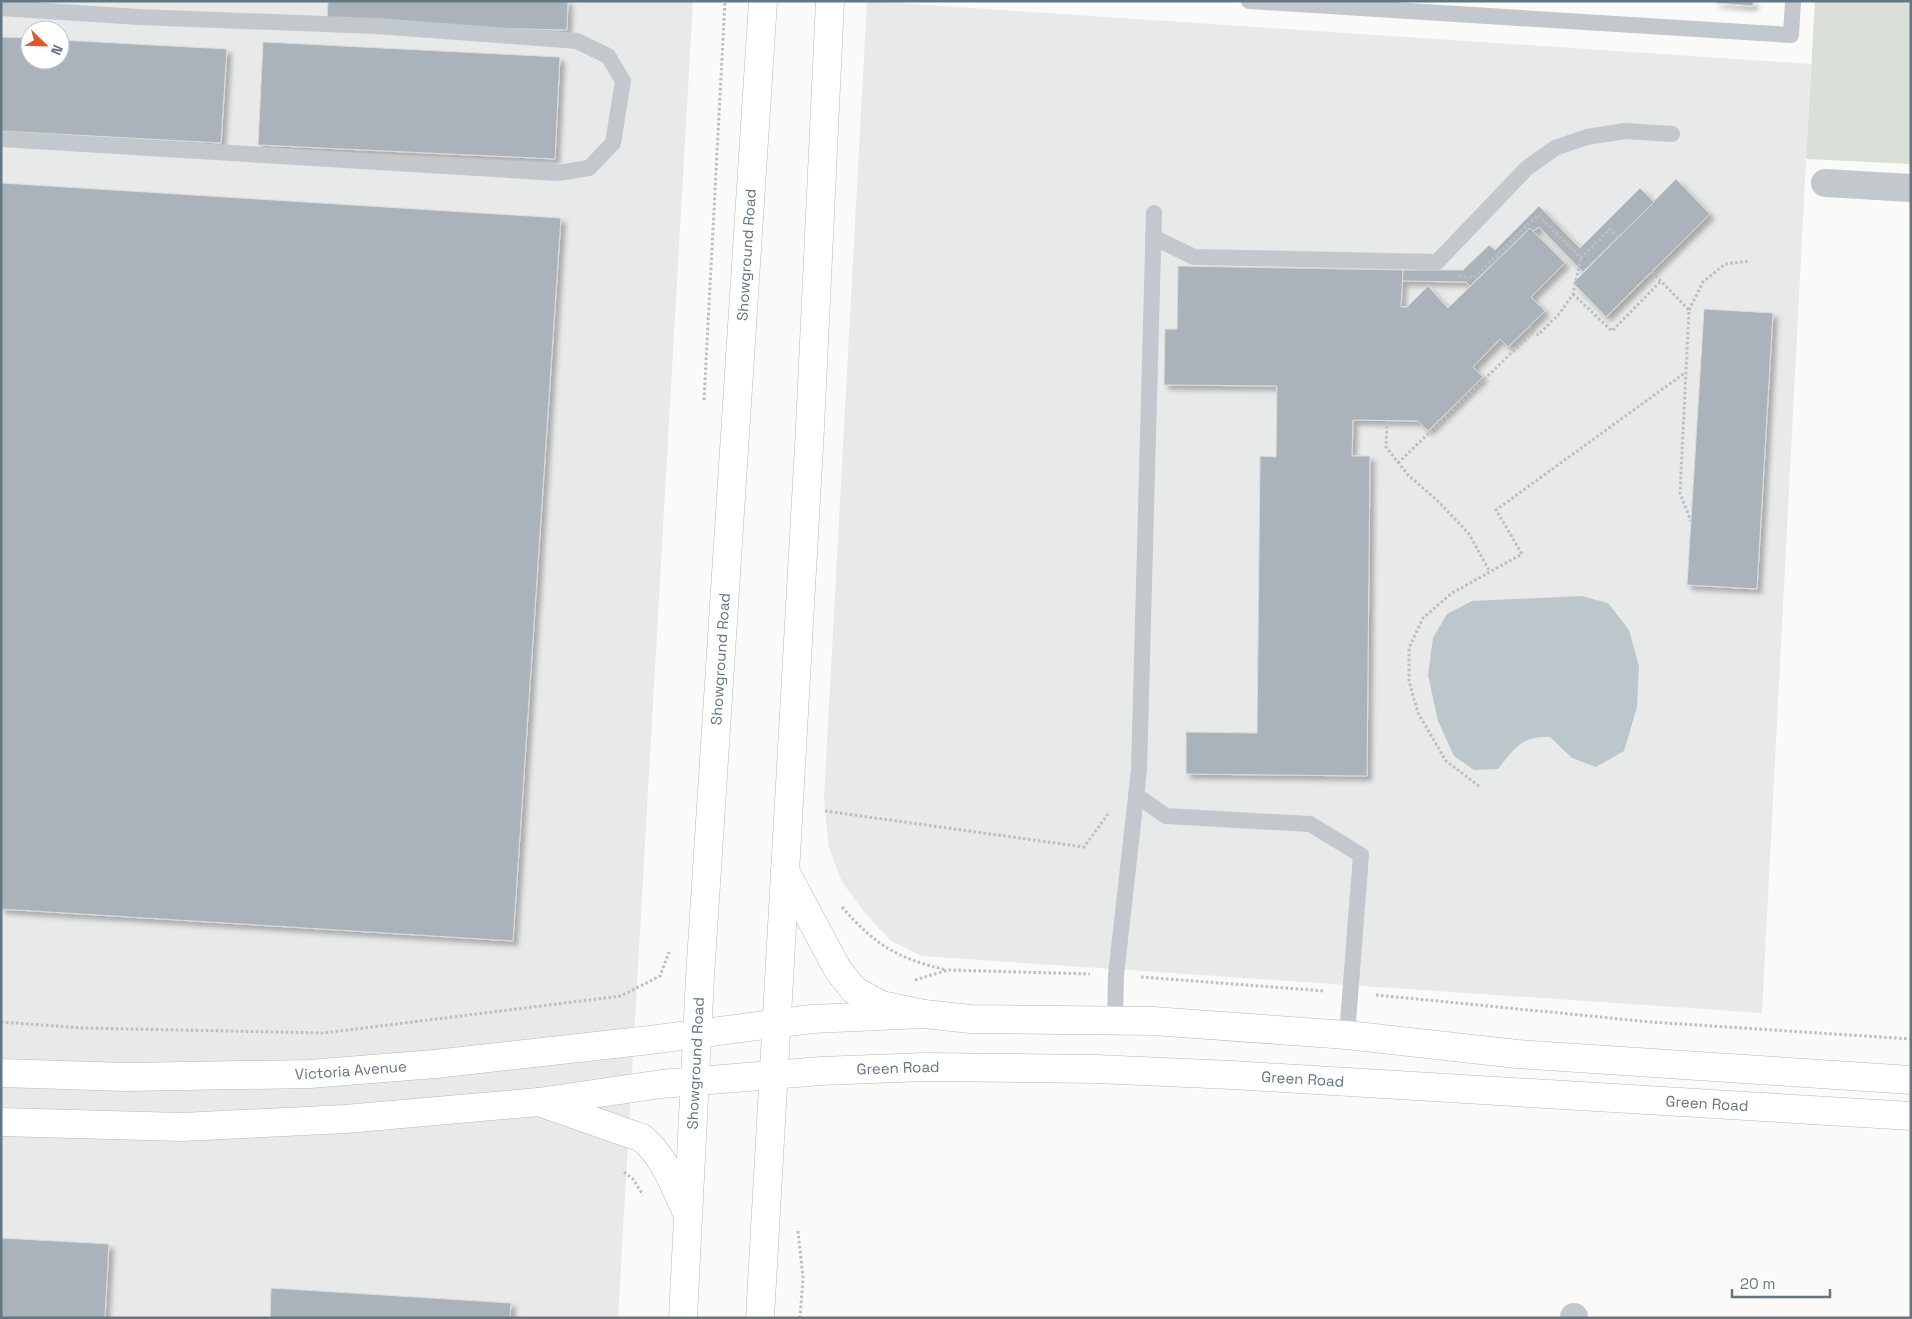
<svg xmlns="http://www.w3.org/2000/svg" width="1912" height="1319" viewBox="0 0 1912 1319" font-family="'Space Grotesk',sans-serif">
	<defs>
		<filter id="shadow"><feDropShadow dx="4.5" dy="4.5" stdDeviation="2.5" flood-color="#0004"/></filter>
	</defs>
	<rect width="100%" height="100%" fill="#fafaf8"/>
	<g fill="#e8e9e9" fill-rule="evenodd">
		<path d="M1 1H693L618 1318H1ZM30 30H60V60H30Z"/>
		<polygon points="867,1 1811,64 1762,1013 921,956 890,940 864,912 842,882 829,848 824,798"/>
	</g>
	<polygon fill="#dadfd7" points="1815,1 1911,1 1911,164 1806,159"/>
	<path fill="#bbc7cb" d="M1582 596 1608 603 1629 630 1639 666 1637 707 1624 751 1596 767 1572 758 1550 737C1521 736 1515 748 1498 769L1474 770 1454 756 1438 721 1428 675 1433 638 1447 614 1472 601Z"/>
	<g fill="#aab3b9" stroke="#dcdcda" filter="url(#shadow)">
		<polygon points="328,1 568,1 567,30 327,24"/>
		<polygon points="1716,1 1753,1 1753,6 1716,3"/>
		<polygon points="1,37 30,38 30,60 60,60 60,40 227,49 221,143 1,131"/>
		<polygon points="263,42 560,57 555,159 258,145"/>
		<polygon points="1676,179 1710,214 1606,317 1573,283"/>
		<polygon points="1,183 561,218 513,941 1,909"/>
		<polygon points="1640,188 1654,202 1583,272 1539,227 1533,231 1530,228 1470,286 1466,282 1402,281 1403,270 1463,270 1489,245 1495,250 1539,206 1580,248"/>
		<polygon points="1530,228 1565,263 1531,297 1545,311 1508,347 1500,339 1473,367 1483,377 1428,431 1418,421 1353,420 1352,456 1370,456 1367,776 1186,774 1186,732 1257,733 1260,456 1276,457 1277,386 1164,385 1165,329 1177,329 1178,266 1403,270 1401,307 1407,307 1428,286 1448,308"/>
		<polygon points="1704,309 1773,313 1757,589 1687,585"/>
		<polygon points="1,1238 109,1244 105,1318 1,1318"/>
		<polygon points="271,1288 511,1303 510,1318 270,1318"/>
	</g>
	<g fill="none" stroke-linecap="round" stroke-linejoin="round">
		<g stroke="#b3babf" stroke-width="29">
			<g id="secondary">
				<path id="s1" d="M1 1073 126 1077 309 1074 435 1064 650 1040 812 1019 924 1014 971 1019 1153 1021 1347 1035 1517 1054 1911 1080"/>
				<path id="s2" d="M1 1122 182 1127 346 1119 539 1102 661 1084 821 1071 925 1067 1096 1069 1232 1075 1911 1116"/>
			</g>
		</g>
		<g stroke="#b5babe" stroke-width="29">
			<g id="primary">
				<polyline points="785,871 838,970 854,990 881,1005 924,1014"/>
				<path d="M539 1102 642 1138C665 1157 674 1186 687 1213"/>
				<path id="s3" d="M683 1318 700 977 763 1"/>
				<polyline points="760,1318 810,428 830,1"/>
			</g>
		</g>
		<g stroke="#bbbfc2" stroke-width="3" stroke-dasharray="2.5 2.5" stroke-linecap="butt">
			<polyline points="1652,272 1689,310 1680,493 1691,521"/>
			<polyline points="1459,276 1475,277 1538,215 1581,258 1610,229 1618,238"/>
			<polyline points="1573,294 1612,331 1661,281"/>
			<polyline points="1689,310 1703,282 1725,264 1749,261"/>
			<polyline points="1529,327 1538,335 1560,313 1573,294 1581,258"/>
			<polyline points="704,400 725,1"/>
			<polyline points="1387,421 1386,447 1408,475 1439,502 1469,534 1490,572"/>
			<polyline points="1398,463 1534,331"/>
			<polyline points="1479,786 1446,761 1418,713 1409,681 1409,648 1423,618 1452,593 1522,554 1496,510 1686,372"/>
			<polyline points="825,811 1084,847 1108,814"/>
			<path d="M842 907C875 945 898 959 947 970"/>
			<polyline points="1141,977 1325,991"/>
			<polyline points="915,980 948,970 1090,974"/>
			<polyline points="1376,995 1651,1022 1911,1039"/>
			<polyline points="1,1022 83,1028 324,1033 621,996 660,976 669,952"/>
			<polyline points="624,1172 633,1179 643,1195"/>
			<polyline points="798,1231 803,1278 800,1318"/>
		</g>
		<g stroke="#c3c8cc" stroke-width="16">
			<polyline points="1249,1 1791,35 1793,1"/>
			<polyline points="1,8 139,17 377,26 577,41 608,56 623,81 613,143 589,168 558,173 1,139"/>
			<polyline points="1153,237 1194,257 1437,262 1527,168 1555,148 1587,137 1625,131 1672,134"/>
			<polyline points="1136,795 1166,816 1310,824 1361,855 1347,1035"/>
			<polyline points="1115,1021 1116,975 1139,770 1154,213"/>
		</g>
		<g stroke="#c3c8cc" stroke-width="28">
			<polyline points="1825,183 1911,188"/>
			<polyline points="1574,1318 1574,1317"/>
		</g>
		<use href="#secondary" stroke="#fff" stroke-width="28"/>
		<use href="#primary" stroke="#fff" stroke-width="28"/>
	</g>
	<g text-anchor="middle" stroke-width="5" stroke-linejoin="round" paint-order="stroke">
		<g font-size="15" fill="#657683" stroke="#fff">
			<text dy="5" stroke="none"><textPath href="#s3" startOffset="1065">Showground Road</textPath></text>
			<text dy="5" stroke="none"><textPath href="#s3" startOffset="660">Showground Road</textPath></text>
			<text dy="5" stroke="none"><textPath href="#s3" startOffset="255">Showground Road</textPath></text>
			<text dy="5" stroke="none"><textPath href="#s2" startOffset="900">Green Road</textPath></text>
			<text dy="5" stroke="none"><textPath href="#s1" startOffset="350">Victoria Avenue</textPath></text>
			<text dy="5" stroke="none"><textPath href="#s2" startOffset="1305">Green Road</textPath></text>
			<text dy="5" stroke="none"><textPath href="#s2" startOffset="1710">Green Road</textPath></text>
		</g>
	</g>
	<rect width="1912" height="1319" fill="none" stroke="#657683" stroke-width="5"/>
	<g transform="translate(45 45) rotate(113)"><circle r="24" fill="#ffffff" stroke="#c1c8cd"/>
	<path d="M0-4L9 19L0 12L-9 19Z" fill="#e4572e"/>
	<text y="-8" font-size="14" font-weight="bold" text-anchor="middle" fill="#657683">N</text>
	</g>
	<path d="M1732 1289v8h98v-8" fill="none" stroke="#657683" stroke-width="2.5"/>
	<text x="1740" y="1289" font-size="15" fill="#657683" stroke="#ffffff" stroke-width="4" paint-order="stroke">20 m</text>
</svg>
